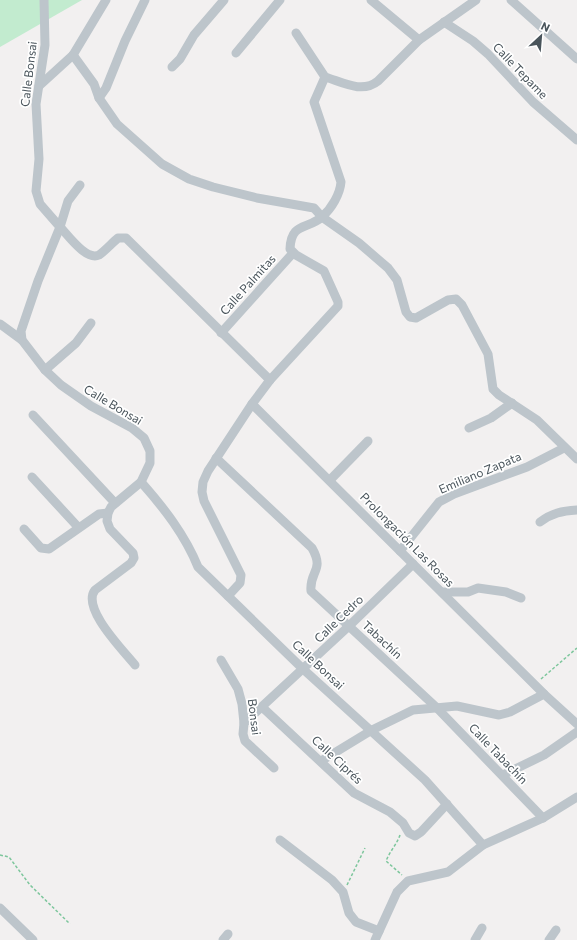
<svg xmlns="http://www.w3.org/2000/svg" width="577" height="940" viewBox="0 0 577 940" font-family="Commissioner,sans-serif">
	<rect width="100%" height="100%" fill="#f2f0f0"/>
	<polygon fill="#c2ebcf" points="0,0 82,0 0,47"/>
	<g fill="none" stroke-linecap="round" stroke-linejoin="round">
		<g stroke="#7dc69c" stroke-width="1.5" stroke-dasharray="3 2" stroke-linecap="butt">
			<polyline points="541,679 577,648"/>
			<path d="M400 835C397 844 390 851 386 861L402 875"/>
			<polyline points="0,855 9,857 30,885 70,924"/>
			<polyline points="347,885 365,848"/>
		</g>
		<g stroke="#bdc5cb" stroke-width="9">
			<path d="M44 0 45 45 36 104 39 159 36 191 40 204 60 227 38 281 21 331 22 340 45 370 61 385 91 406 132 428 144 438 150 451V463L141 482 111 507 108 513 107 521 110 529 133 553 134 558 131 563 95 590C81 608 123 650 135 665"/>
			<polyline points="371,0 419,40"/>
			<polyline points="511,0 577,59"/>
			<polyline points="444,22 473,41 488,54 533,102 577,140"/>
			<path d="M296 33 325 77C342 82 362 94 378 81L419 40 476 0"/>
			<polyline points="236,53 280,0"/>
			<polyline points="73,55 94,84 99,98 117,124 162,164 189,179 213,187 257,198 314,208 322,217 359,243 388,268 397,280 406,312 410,317 416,318 448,300 456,299 462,305 488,354 493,389 499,395 537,420 577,459"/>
			<polyline points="172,67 180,59 194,35 224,0"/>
			<polyline points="39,86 73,55 106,0"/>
			<polyline points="99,98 106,88 125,41 145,0"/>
			<path d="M80 185 68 201 60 227C68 235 86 261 99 255 105 251 112 243 118 238H126L270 380"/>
			<polyline points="0,324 22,340"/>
			<polyline points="221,333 293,253"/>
			<polyline points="45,370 76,343 91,323"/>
			<polyline points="252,404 544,694"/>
			<polyline points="33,415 115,503"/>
			<polyline points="469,428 491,418 512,403"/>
			<path d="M216 458 312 548C325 571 309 571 311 591L436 707 543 818"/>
			<polyline points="32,477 78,527"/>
			<polyline points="330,480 368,441"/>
			<path d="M141 482C164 508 185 535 198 567L303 669 425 780 483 845"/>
			<path d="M540 522C552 513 562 511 577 510"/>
			<polyline points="24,529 41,548 49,549 99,514 108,513"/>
			<polyline points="400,551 439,502 454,494 527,467 564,448"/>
			<polyline points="442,592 468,592 478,588 506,592 521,598"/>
			<path d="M228 596 240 583 241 575 204 501 202 492 203 482 208 471 252 404 270 380 338 306V302L324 271 296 255 290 249C291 222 307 230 322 217 332 208 340 194 341 182L314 102 325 77"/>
			<polyline points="221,660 238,689 242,704 244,723 243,734 245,741 274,768"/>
			<polyline points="262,707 354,793 390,812 403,823 409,833 415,836 421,832 447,804"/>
			<polyline points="244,723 349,626 413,564"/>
			<polyline points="321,761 372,730 413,710 457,706 499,715 510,712 544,694 577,724"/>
			<polyline points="503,775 544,755 577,732"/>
			<polyline points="280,840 332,880 343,892 349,913 356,922 379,931"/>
			<polyline points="0,908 33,940"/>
			<polyline points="223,940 228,934"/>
			<polyline points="375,940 397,892 408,881 448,872 483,845 543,818 577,797"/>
			<polyline points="475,940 482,928"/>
			<polyline points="549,940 556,930"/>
		</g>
	</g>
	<g text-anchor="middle" stroke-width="3.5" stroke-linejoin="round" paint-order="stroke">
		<g font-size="12" fill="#49545b" stroke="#fff">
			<text transform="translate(520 71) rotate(46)" y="4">Calle Tepame</text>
			<text transform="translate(29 74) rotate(-83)" y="4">Calle Bonsai</text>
			<text transform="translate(248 285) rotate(-48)" y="4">Calle Palmitas</text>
			<text transform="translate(113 405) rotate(31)" y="4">Calle Bonsai</text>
			<text transform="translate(480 473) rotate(-23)" y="4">Emiliano Zapata</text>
			<text transform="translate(407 540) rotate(45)" y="4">Prolongación Las Rosas</text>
			<text transform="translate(339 619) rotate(-44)" y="4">Calle Cedro</text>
			<text transform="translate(382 640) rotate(43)" y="4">Tabachín</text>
			<text transform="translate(318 665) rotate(43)" y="4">Calle Bonsai</text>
			<text transform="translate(254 717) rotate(83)" y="4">Bonsai</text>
			<text transform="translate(498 754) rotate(46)" y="4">Calle Tabachín</text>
			<text transform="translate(337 760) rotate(43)" y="4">Calle Ciprés</text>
		</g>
	</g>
	<g transform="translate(541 36) rotate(26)" stroke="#ffffff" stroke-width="3" paint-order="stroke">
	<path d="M0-3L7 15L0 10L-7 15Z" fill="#49545b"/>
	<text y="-6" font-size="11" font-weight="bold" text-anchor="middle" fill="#49545b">N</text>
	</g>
</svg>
